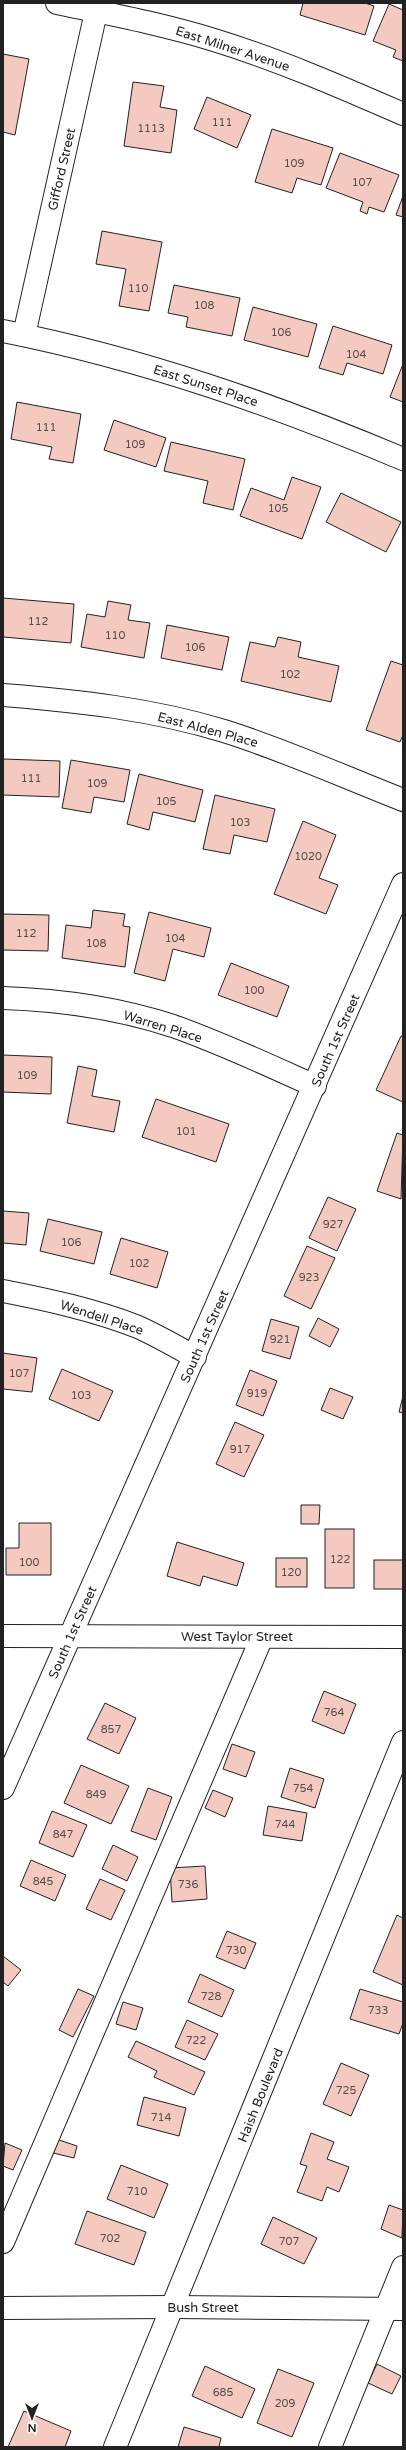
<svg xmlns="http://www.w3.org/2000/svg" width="406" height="2450" viewBox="0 0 406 2450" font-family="'Varela Round',sans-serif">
	<rect width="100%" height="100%" fill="#fff"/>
	<g fill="#f3c9c0" stroke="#222">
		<polygon points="303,3 365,3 374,6 365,35 300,15"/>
		<polygon points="389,4 403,10 403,61 393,57 396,50 373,41"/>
		<polygon points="3,54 29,59 15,135 3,132"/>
		<polygon points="133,82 164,86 160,107 177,110 171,153 124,146"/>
		<polygon points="207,97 251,115 237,148 194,129"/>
		<polygon points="272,129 333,148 321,185 297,178 292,193 255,182"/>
		<polygon points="340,153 399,175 384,212 369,207 367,214 360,211 363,202 326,188"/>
		<polygon points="403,196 403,217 396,215"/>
		<polygon points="102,231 162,242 149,311 119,306 126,269 96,264"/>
		<polygon points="174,285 240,298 232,336 186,327 188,317 168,313"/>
		<polygon points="253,307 317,324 308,357 244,340"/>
		<polygon points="333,326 392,345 383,374 347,363 343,375 319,368"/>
		<polygon points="403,364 403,402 390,397"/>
		<polygon points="17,402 81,414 73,463 49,459 52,447 11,439"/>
		<polygon points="114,420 166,438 156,467 104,450"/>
		<polygon points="171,442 245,459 233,510 203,503 208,481 164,471"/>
		<polygon points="292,477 321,487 302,539 240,516 251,488 284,500"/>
		<polygon points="341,493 401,522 386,552 326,522"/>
		<polygon points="3,598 74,604 71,643 3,637"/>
		<polygon points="108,601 131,605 128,620 150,623 144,658 81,647 87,614 105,617"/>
		<polygon points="167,625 229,637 222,670 161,658"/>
		<polygon points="278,637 301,642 298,657 339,666 331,702 241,681 250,642 275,647"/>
		<polygon points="391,661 403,665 403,735 400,742 366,730"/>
		<polygon points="3,759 60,761 59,797 3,795"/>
		<polygon points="71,760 130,770 124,802 94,797 91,813 62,808"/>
		<polygon points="139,774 203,790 195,822 153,812 149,830 127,824"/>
		<polygon points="215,795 275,809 267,842 234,835 230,854 203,849"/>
		<polygon points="303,821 336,835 319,878 338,885 326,914 274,894"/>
		<polygon points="93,910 125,914 123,926 130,927 125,967 62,958 66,925 91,928"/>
		<polygon points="149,912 211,928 204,957 173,949 165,981 134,973"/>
		<polygon points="3,914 49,915 48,951 3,950"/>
		<polygon points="231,963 289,986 277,1017 218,995"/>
		<polygon points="401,1036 403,1036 403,1102 376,1090"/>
		<polygon points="3,1055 52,1057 51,1094 3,1092"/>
		<polygon points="78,1066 97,1070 92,1096 120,1101 114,1132 67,1123"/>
		<polygon points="156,1099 229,1124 216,1162 142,1137"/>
		<polygon points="397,1133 403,1135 401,1199 377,1191"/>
		<polygon points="328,1197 356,1209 337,1251 309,1238"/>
		<polygon points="3,1211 29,1213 26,1245 3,1243"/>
		<polygon points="48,1219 102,1232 94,1264 40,1251"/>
		<polygon points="121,1238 168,1252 157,1288 110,1274"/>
		<polygon points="307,1246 335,1258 311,1309 284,1296"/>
		<polygon points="318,1318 339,1329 330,1347 309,1336"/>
		<polygon points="271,1319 299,1327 290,1359 262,1351"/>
		<polygon points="3,1353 37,1358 32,1392 3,1389"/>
		<polygon points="62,1369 113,1391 99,1421 49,1399"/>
		<polygon points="250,1370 277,1381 263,1416 236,1405"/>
		<polygon points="330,1388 353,1397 343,1419 321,1410"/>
		<polygon points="403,1396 403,1413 399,1412"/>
		<polygon points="235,1422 264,1435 244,1477 216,1464"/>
		<polygon points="301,1505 320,1505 319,1524 301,1524"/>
		<polygon points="19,1523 51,1523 51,1575 6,1575 6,1548 19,1548"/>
		<rect x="325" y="1529" width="29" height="59"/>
		<polygon points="177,1542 244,1563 237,1586 203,1576 200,1586 167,1576"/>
		<rect x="276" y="1558" width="31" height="29"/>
		<rect x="374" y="1560" width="29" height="29"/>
		<polygon points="324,1691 356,1704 344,1734 312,1721"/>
		<polygon points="105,1703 136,1718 119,1754 87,1739"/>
		<polygon points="232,1744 255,1752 246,1777 223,1769"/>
		<polygon points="81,1765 129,1786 111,1824 64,1803"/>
		<polygon points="290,1768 324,1779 315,1808 281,1797"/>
		<polygon points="148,1788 172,1797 156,1840 131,1831"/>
		<polygon points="213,1790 233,1798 225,1817 205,1808"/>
		<polygon points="268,1806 307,1813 302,1841 263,1835"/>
		<polygon points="52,1811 87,1825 73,1857 39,1843"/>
		<polygon points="113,1845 138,1857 127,1881 102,1869"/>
		<polygon points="31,1860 66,1875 55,1901 20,1886"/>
		<polygon points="205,1866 207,1899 172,1902 170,1868"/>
		<polygon points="100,1879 125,1890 111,1920 86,1909"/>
		<polygon points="397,1915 403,1918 403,1985 373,1972"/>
		<polygon points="227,1931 256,1943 245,1969 216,1957"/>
		<polygon points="3,1956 21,1970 8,1986 3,1982"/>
		<polygon points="200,1974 234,1990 222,2017 188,2002"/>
		<polygon points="78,1989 94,1996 73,2037 59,2030"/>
		<polygon points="360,1989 403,2002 403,2023 399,2034 350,2019"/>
		<polygon points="123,2002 143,2008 136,2030 116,2024"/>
		<polygon points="187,2020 218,2034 205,2060 175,2047"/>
		<polygon points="136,2041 205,2072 194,2095 154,2077 157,2071 128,2057"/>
		<polygon points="341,2063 369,2075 351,2116 323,2104"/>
		<polygon points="144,2097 186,2108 179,2136 137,2125"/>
		<polygon points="311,2133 334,2142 327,2159 349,2167 339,2192 327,2187 322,2201 297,2192 307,2166 300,2164"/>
		<polygon points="53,2138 77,2146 74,2158 49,2152"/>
		<polygon points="5,2143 22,2150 13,2170 3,2166"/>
		<polygon points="121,2165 168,2184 154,2218 107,2199"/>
		<polygon points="389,2205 403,2210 402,2238 381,2229"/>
		<polygon points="87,2211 146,2232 134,2265 75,2244"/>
		<polygon points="273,2217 317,2238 304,2264 261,2244"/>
		<polygon points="377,2364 401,2376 392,2394 368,2383"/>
		<polygon points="205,2366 255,2389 242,2418 192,2396"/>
		<polygon points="278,2369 314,2383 292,2437 257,2423"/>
		<polygon points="24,2411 71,2431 65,2447 8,2447"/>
		<polygon points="184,2427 221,2438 219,2447 178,2447"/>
	</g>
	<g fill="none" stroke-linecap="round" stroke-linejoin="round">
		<g stroke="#222" stroke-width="24">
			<g id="minor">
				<path d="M57 3C109 14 162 24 214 40 279 60 341 87 403 114"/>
				<path d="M3 331C143 359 272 404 403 459"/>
				<polyline points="24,335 98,3"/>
				<path d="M3 695C78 701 152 709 224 731 285 750 344 777 403 800"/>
				<path d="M3 998C61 1000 118 1008 173 1026 221 1043 268 1065 315 1086"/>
				<path d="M3 1291C49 1300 95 1310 138 1327 158 1336 177 1347 195 1357"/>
				<polyline points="3,1636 403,1637"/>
				<polyline points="3,1788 403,884"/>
				<polyline points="3,2242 262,1637"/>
				<polyline points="3,2308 172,2307 403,2309"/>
				<polyline points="115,2447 403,1742"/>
				<polyline points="330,2447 403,2267"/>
			</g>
		</g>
		<use href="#minor" stroke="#fff" stroke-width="22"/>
	</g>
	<g text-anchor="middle" stroke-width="3" stroke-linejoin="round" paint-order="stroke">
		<g font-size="11" fill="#564c4a">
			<text x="222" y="126">111</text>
			<text x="151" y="132">1113</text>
			<text x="294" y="167">109</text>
			<text x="362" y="186">107</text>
			<text x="138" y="292">110</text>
			<text x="204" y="309">108</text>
			<text x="281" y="336">106</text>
			<text x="356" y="358">104</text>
			<text x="46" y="431">111</text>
			<text x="135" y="448">109</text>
			<text x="278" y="512">105</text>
			<text x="38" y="625">112</text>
			<text x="115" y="639">110</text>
			<text x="195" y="651">106</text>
			<text x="290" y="678">102</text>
			<text x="31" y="782">111</text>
			<text x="97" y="787">109</text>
			<text x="166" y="805">105</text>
			<text x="240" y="826">103</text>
			<text x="308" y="860">1020</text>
			<text x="26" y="937">112</text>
			<text x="175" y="942">104</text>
			<text x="96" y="947">108</text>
			<text x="254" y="994">100</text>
			<text x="27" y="1079">109</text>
			<text x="186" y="1135">101</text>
			<text x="333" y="1228">927</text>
			<text x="71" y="1246">106</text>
			<text x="139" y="1267">102</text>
			<text x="309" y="1281">923</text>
			<text x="280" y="1343">921</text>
			<text x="19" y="1377">107</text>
			<text x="257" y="1397">919</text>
			<text x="81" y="1399">103</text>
			<text x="240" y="1453">917</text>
			<text x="340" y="1563">122</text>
			<text x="29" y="1566">100</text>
			<text x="291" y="1576">120</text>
			<text x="334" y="1716">764</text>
			<text x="111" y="1733">857</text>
			<text x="303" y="1792">754</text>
			<text x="96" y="1798">849</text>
			<text x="285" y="1828">744</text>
			<text x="63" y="1838">847</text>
			<text x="43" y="1885">845</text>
			<text x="188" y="1888">736</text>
			<text x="236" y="1954">730</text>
			<text x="211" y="2000">728</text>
			<text x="378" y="2014">733</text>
			<text x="196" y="2044">722</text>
			<text x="346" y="2094">725</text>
			<text x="161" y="2121">714</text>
			<text x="137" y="2195">710</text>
			<text x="110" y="2242">702</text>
			<text x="289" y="2245">707</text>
			<text x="223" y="2396">685</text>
			<text x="285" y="2407">209</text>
		</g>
		<g font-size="13" fill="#222" stroke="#fff">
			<text transform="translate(233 48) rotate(18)" y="5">East Milner Avenue</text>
			<text transform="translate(61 169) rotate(-77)" y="5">Gifford Street</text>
			<text transform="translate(206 385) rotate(18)" y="5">East Sunset Place</text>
			<text transform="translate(208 729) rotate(15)" y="5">East Alden Place</text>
			<text transform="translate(163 1026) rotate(17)" y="5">Warren Place</text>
			<text transform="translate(335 1040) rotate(-66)" y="5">South 1st Street</text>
			<text transform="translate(102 1317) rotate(18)" y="5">Wendell Place</text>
			<text transform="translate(204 1336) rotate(-66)" y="5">South 1st Street</text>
			<text transform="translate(72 1632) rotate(-66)" y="5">South 1st Street</text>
			<text x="237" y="1641">West Taylor Street</text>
			<text transform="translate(260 2095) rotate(-68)" y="5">Haish Boulevard</text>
			<text x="203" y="2312">Bush Street</text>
		</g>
	</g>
	<rect width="406" height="2450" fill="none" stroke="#222222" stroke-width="8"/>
	<g transform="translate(32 2418) rotate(180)" stroke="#ffffff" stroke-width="3" paint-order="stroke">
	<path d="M0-3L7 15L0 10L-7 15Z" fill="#222222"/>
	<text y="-6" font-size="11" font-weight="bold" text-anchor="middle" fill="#222222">N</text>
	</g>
</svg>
